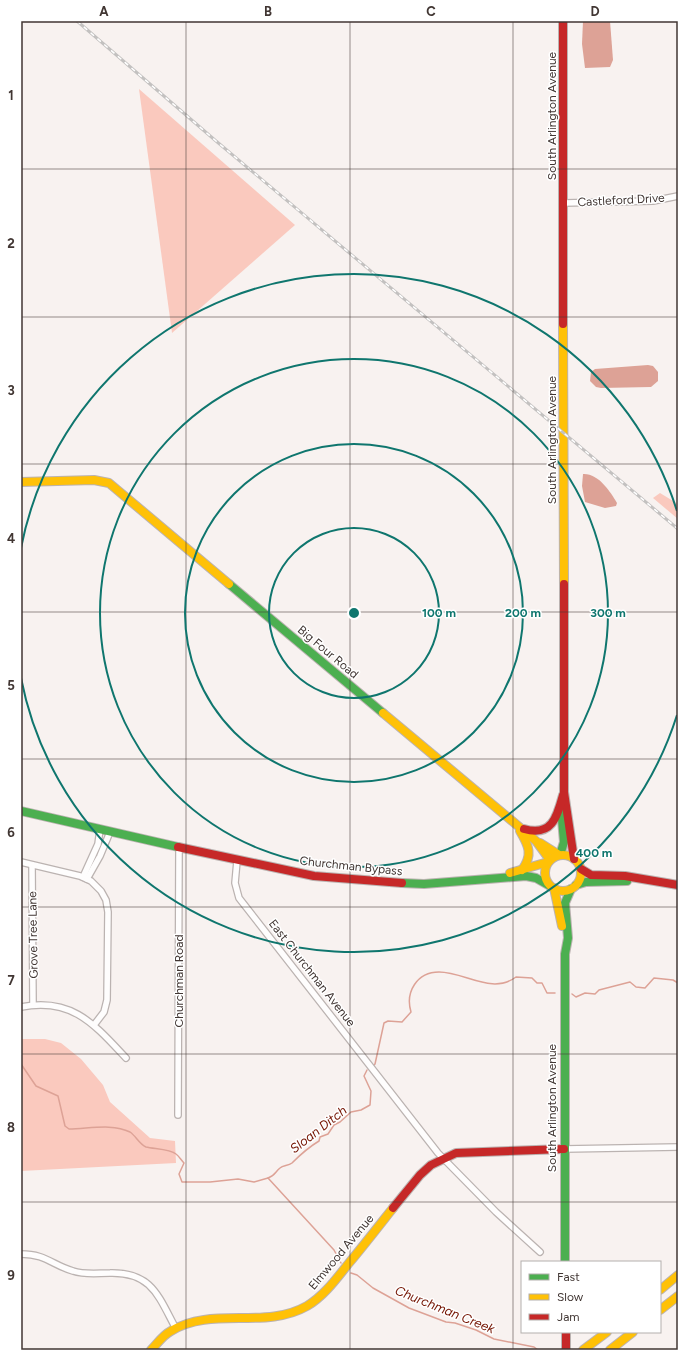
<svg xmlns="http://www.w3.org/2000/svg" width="699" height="1371" viewBox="0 0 699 1371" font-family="Figtree,sans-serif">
	<rect width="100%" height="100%" fill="#f8f2f0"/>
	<g fill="#fac9be">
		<polygon points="139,89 295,225 172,333"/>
		<polygon points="660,493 678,504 678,519 653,498"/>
		<polygon points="21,1039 45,1039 61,1043 81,1059 103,1085 110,1102 150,1138 175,1141 176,1163 21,1171"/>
	</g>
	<g fill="#dda296">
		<polygon points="583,21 610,21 613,60 610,67 585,68 582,44"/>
		<polygon points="648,365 653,366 658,372 658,381 651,387 601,388 596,387 590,381 591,372 595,369"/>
		<path d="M583 474C598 473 610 491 617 503L616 506 605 508 585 502 582 486Z"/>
	</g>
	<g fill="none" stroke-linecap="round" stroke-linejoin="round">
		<g stroke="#dda296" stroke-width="1.5">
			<polyline points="572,994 576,997 585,993 595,994 599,990 630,982 636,987 645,988 654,978 673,980 678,983"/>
			<path d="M21 1064 36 1086 58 1096 65 1126 69 1129C88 1129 112 1123 130 1132 136 1136 139 1144 146 1147 154 1149 170 1149 176 1154 179 1156 181 1160 184 1163L179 1174 182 1182H210L238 1179 254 1182 268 1178 334 1250 341 1263"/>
			<path d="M373 1066 375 1064 384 1023 388 1021 402 1022 411 1012C405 992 417 972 439 972 465 972 492 995 516 977L532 978 537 983H542L547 993H555"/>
			<path d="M268 1178C275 1176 275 1172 280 1168 283 1165 288 1166 292 1163 300 1155 309 1147 319 1141L320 1137 328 1134 334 1125 340 1122 351 1112 361 1110 370 1105 371 1091 364 1076 367 1070"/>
			<polyline points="351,1273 357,1275 373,1288 409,1308 446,1322 455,1323 476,1330 494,1339 534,1347 538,1350"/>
		</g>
		<g stroke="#bbb3b1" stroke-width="8">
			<g id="street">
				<polyline points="564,203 653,201 678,196"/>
				<polyline points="237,861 235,883 239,898 438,1153 496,1212 540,1252"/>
				<polyline points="21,862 80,876 91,881 101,891 106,900 108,912 107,1000 104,1012 94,1025"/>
				<polyline points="32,865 33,1005"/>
				<polyline points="83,877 98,844 100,829"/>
				<polyline points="87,879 100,856 110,832"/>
				<path d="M21 1007C72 997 94 1024 126 1058"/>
				<polyline points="178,1115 179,848"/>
				<polyline points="564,1149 678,1147"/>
				<path d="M21 1254C46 1254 52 1265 73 1271 85 1275 98 1273 110 1273 151 1272 158 1295 175 1327"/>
			</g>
		</g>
		<g stroke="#bbb3b1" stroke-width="10">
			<g id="fast">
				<polyline points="229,584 383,713"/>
				<polyline points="21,811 178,847"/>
				<polyline points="560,855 564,842 561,808"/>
				<polyline points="402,883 424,884 526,876 536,878 550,886"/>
				<polyline points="576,885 586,882 627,881"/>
				<polyline points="565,1262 565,954 568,938 565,903 571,889"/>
			</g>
		</g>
		<g stroke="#bbb3b1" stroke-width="10">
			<g id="slow">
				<polyline points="563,324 564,584"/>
				<polyline points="21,482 94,480 109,483 229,584"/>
				<polyline points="383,713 536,841 550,860"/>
				<path d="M520 831C529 846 533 855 522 870"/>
				<polyline points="540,843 559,855"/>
				<circle cx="563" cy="873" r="18"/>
				<polyline points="510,873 548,862"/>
				<polyline points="554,888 562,926"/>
				<polyline points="660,1290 678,1275"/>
				<polyline points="660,1310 678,1296"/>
				<path d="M151 1350C157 1344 163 1335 171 1331 212 1306 265 1330 307 1306 324 1296 337 1278 349 1263 364 1245 378 1227 393 1208"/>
				<polyline points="583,1350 607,1332"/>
				<polyline points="610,1350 633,1332"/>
			</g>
		</g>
		<g stroke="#bbb3b1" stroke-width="10">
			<g id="jam">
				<polyline points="563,21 563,324"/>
				<polyline points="564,584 564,792 574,859"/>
				<path d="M524 829C552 837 557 817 563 795"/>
				<polyline points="178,847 314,876 402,883"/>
				<polyline points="581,869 591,875 625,876 678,885"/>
				<polyline points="393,1208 420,1175 431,1165 456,1153 564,1149"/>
				<polyline points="566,1332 566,1350"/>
			</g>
		</g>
		<use href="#street" stroke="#fefdfd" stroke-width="5.5"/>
		<use href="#fast" stroke="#4caf50" stroke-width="8"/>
		<use href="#slow" stroke="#ffc107" stroke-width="8"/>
		<use href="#jam" stroke="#c62828" stroke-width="8"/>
		<g stroke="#c3c1c0" stroke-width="3">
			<polyline id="rail" points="77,21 216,141 678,529"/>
		</g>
		<use href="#rail" stroke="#fff" stroke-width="1.5" stroke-dasharray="4.5" stroke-linecap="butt"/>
	</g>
	<path fill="none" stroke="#413633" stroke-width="1" stroke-opacity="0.55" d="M186 21V1350M350 21V1350M513 21V1350M21 169H678M21 317H678M21 464H678M21 612H678M21 759H678M21 907H678M21 1054H678M21 1202H678"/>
	<g fill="none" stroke="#0f766e" stroke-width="2">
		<circle cx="354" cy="613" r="85"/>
		<circle cx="354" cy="613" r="169"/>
		<circle cx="354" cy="613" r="254"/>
		<path d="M677 715A339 339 0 0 1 21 678M21 548A339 339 0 0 1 677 511"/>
	</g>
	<g text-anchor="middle" stroke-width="3" stroke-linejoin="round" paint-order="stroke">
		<g font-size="12" fill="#413633" stroke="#fff">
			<text transform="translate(552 116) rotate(-90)" y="4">South Arlington Avenue</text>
			<text transform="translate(621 200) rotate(-3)" y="4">Castleford Drive</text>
			<text transform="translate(552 440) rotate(-90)" y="4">South Arlington Avenue</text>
			<text transform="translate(328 652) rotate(40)" y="4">Big Four Road</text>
			<text transform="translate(351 866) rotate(6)" y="4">Churchman Bypass</text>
			<text transform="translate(33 935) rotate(-91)" y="4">Grove Tree Lane</text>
			<text transform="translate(312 973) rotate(52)" y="4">East Churchman Avenue</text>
			<text transform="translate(179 981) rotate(-90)" y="4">Churchman Road</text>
			<text transform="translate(552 1108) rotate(-90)" y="4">South Arlington Avenue</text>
			<text transform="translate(341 1252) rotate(-50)" y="4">Elmwood Avenue</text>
		</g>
		<g font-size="13" font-style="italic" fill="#741301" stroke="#fff">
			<text transform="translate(318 1129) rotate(-38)" y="5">Sloan Ditch</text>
			<text transform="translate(445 1309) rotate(22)" y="5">Churchman Creek</text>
		</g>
	</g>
	<circle cx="354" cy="613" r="6" fill="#0f766e" stroke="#fff" stroke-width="2"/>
	<g font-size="12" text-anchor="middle" font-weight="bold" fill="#0f766e" stroke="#fff" stroke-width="3" stroke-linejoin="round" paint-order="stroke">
		<text x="439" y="617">100 m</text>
		<text x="523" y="617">200 m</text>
		<text x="608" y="617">300 m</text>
		<text x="594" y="857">400 m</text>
	</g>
	<rect width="699" height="1371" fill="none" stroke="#ffffff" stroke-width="44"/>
	<rect x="521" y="1261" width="140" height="72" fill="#ffffff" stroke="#b3afad"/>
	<rect x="529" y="1274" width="20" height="6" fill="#4caf50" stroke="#b3afad"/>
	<text x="557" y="1281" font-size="12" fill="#413633">Fast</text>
	<rect x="529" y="1294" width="20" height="6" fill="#ffc107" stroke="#b3afad"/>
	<text x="557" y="1301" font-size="12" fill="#413633">Slow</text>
	<rect x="529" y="1314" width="20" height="6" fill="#c62828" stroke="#b3afad"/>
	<text x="557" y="1321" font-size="12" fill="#413633">Jam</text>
	<rect x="22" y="22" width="655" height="1327" fill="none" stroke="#413633" stroke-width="1.5"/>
	<g font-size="13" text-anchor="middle" font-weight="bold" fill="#413633">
		<text x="104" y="16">A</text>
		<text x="268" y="16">B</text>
		<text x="431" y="16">C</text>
		<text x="595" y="16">D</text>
		<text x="11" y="100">1</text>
		<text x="11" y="248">2</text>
		<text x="11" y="395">3</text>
		<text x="11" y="543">4</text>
		<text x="11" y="690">5</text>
		<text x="11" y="837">6</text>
		<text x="11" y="985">7</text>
		<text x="11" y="1132">8</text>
		<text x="11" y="1280">9</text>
	</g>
</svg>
